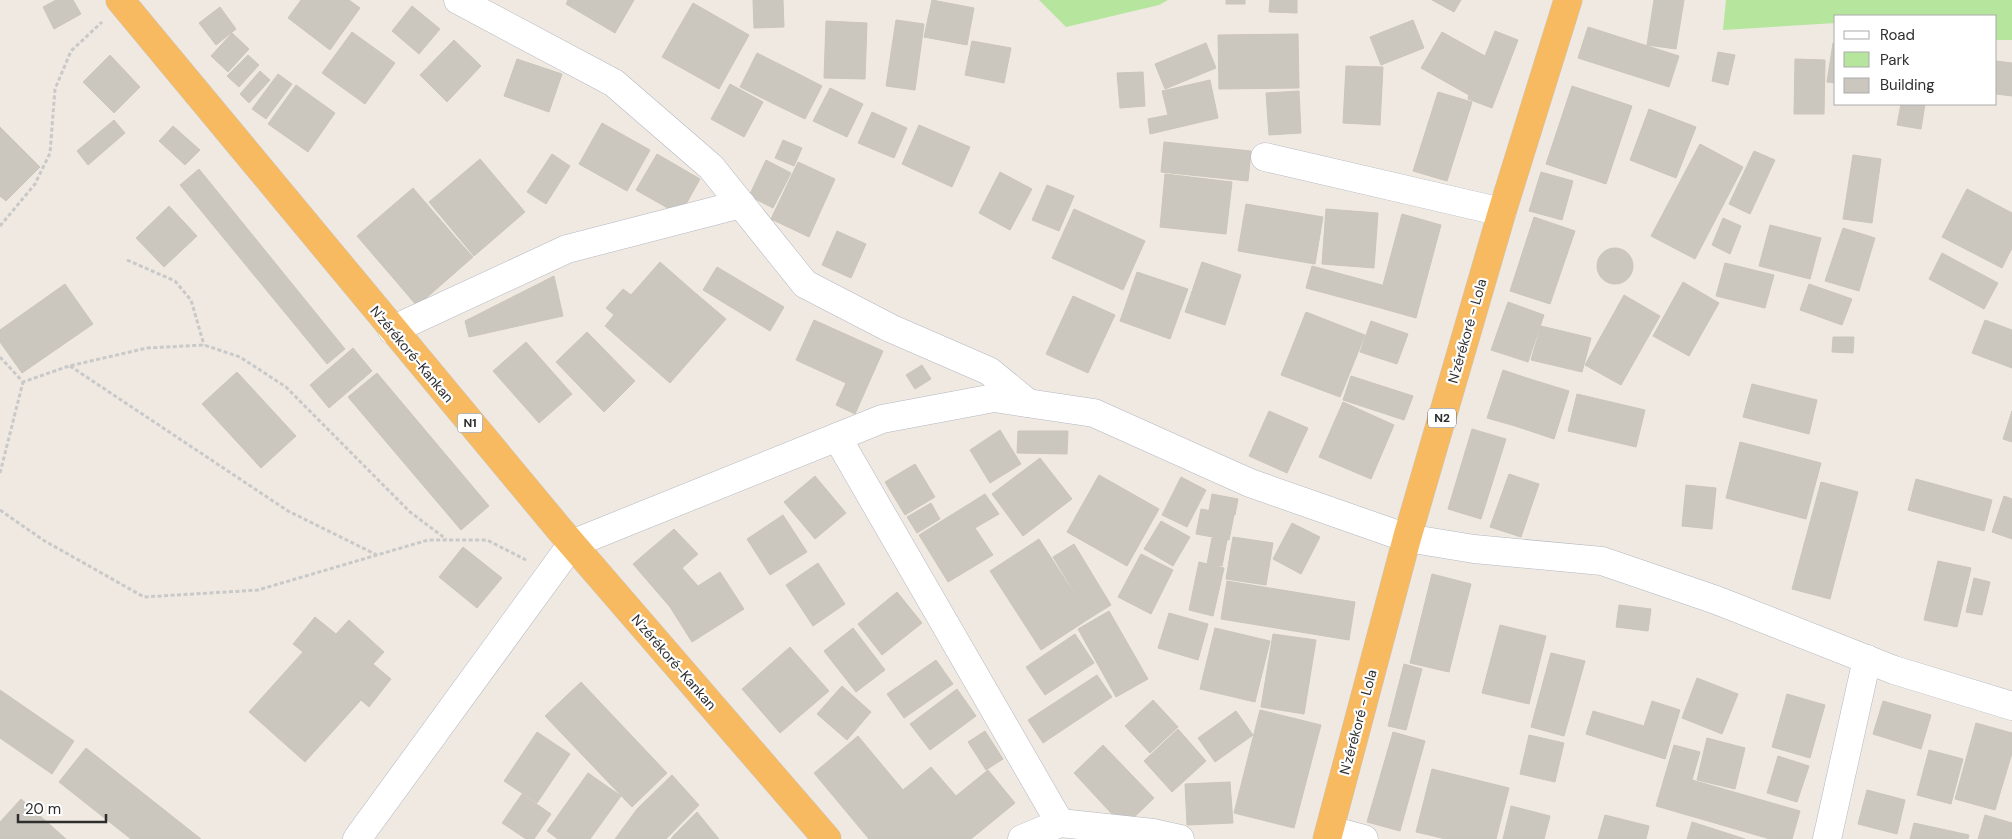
<svg xmlns="http://www.w3.org/2000/svg" width="2012" height="839" viewBox="0 0 2012 839" font-family="'DM Sans',sans-serif">
	<rect width="100%" height="100%" fill="#efe9e1"/>
	<g fill="#b6e59e">
		<polygon points="1039,0 1168,0 1159,5 1066,27"/>
		<polygon points="1726,0 2012,0 2012,40 1996,40 1996,16 1836,16 1836,23 1723,30"/>
	</g>
	<g fill="#cbc7bf" stroke="#cbc5ba">
		<polygon points="56,0 73,0 81,14 54,29 43,7"/>
		<polygon points="301,0 349,0 360,8 330,50 288,18"/>
		<polygon points="568,0 634,0 615,33 566,4"/>
		<polygon points="753,0 783,0 784,27 754,28"/>
		<polygon points="932,0 974,8 967,45 924,37"/>
		<rect x="1226" y="0" width="19" height="4"/>
		<polygon points="1270,0 1297,0 1297,13 1269,12"/>
		<polygon points="1432,0 1461,0 1454,12"/>
		<polygon points="1654,0 1684,0 1676,49 1647,45"/>
		<polygon points="693,3 749,35 719,89 662,57"/>
		<polygon points="412,6 440,29 419,54 392,31"/>
		<polygon points="220,7 236,29 216,45 199,23"/>
		<polygon points="896,20 924,24 915,90 886,86"/>
		<polygon points="1413,20 1424,48 1381,65 1370,37"/>
		<polygon points="826,21 867,23 865,79 824,78"/>
		<polygon points="1588,27 1679,56 1669,87 1578,58"/>
		<polygon points="1495,31 1518,40 1492,108 1468,99 1469,95 1421,68 1442,32 1485,56"/>
		<polygon points="352,32 395,63 365,104 322,73"/>
		<polygon points="232,33 249,49 228,72 211,56"/>
		<polygon points="1298,34 1299,88 1219,89 1218,35"/>
		<polygon points="454,40 481,66 447,102 420,75"/>
		<polygon points="972,41 1011,48 1004,83 965,75"/>
		<polygon points="1206,43 1216,68 1165,89 1155,64"/>
		<polygon points="1833,43 1836,43 1836,83 1827,82"/>
		<polygon points="1718,52 1735,55 1728,85 1712,81"/>
		<polygon points="757,53 791,70 774,104 740,87"/>
		<polygon points="110,55 140,87 114,113 83,82"/>
		<polygon points="248,55 259,65 239,87 227,76"/>
		<polygon points="517,59 562,74 549,112 504,96"/>
		<polygon points="1795,59 1825,60 1824,114 1794,114"/>
		<polygon points="1996,61 2012,63 2012,96 1996,94"/>
		<polygon points="1346,66 1383,67 1380,125 1343,123"/>
		<polygon points="791,70 822,86 805,119 774,104"/>
		<polygon points="260,71 270,80 249,103 240,94"/>
		<polygon points="1143,72 1145,106 1120,108 1117,73"/>
		<polygon points="278,74 292,84 266,119 252,109"/>
		<polygon points="1210,80 1218,118 1150,134 1148,119 1168,115 1162,91"/>
		<polygon points="730,84 763,102 744,137 711,119"/>
		<polygon points="296,85 335,113 308,152 268,124"/>
		<polygon points="1572,86 1632,106 1606,184 1546,164"/>
		<polygon points="830,88 863,104 847,137 813,121"/>
		<polygon points="1299,91 1301,133 1269,135 1266,93"/>
		<polygon points="1438,92 1472,102 1447,181 1413,171"/>
		<polygon points="1901,104 1925,104 1921,129 1897,125"/>
		<polygon points="1649,109 1696,127 1676,178 1630,160"/>
		<polygon points="872,112 907,128 894,158 858,143"/>
		<polygon points="114,120 125,133 88,165 77,151"/>
		<polygon points="602,123 650,150 627,191 579,164"/>
		<polygon points="919,125 970,147 952,187 902,164"/>
		<polygon points="173,126 200,150 185,165 159,141"/>
		<polygon points="0,127 40,167 6,201 0,196"/>
		<polygon points="783,140 802,148 794,166 775,158"/>
		<polygon points="1164,142 1251,151 1248,181 1161,172"/>
		<polygon points="1700,144 1743,167 1695,259 1651,236"/>
		<polygon points="1754,151 1775,160 1750,214 1729,204"/>
		<polygon points="552,154 570,166 546,204 527,192"/>
		<polygon points="657,154 700,179 680,215 636,190"/>
		<polygon points="1853,155 1881,159 1872,223 1843,219"/>
		<polygon points="480,159 525,212 474,256 429,202"/>
		<polygon points="766,160 791,173 773,208 749,196"/>
		<polygon points="798,162 835,179 809,237 771,219"/>
		<polygon points="199,169 345,349 327,364 180,185"/>
		<polygon points="1000,172 1032,189 1010,230 979,213"/>
		<polygon points="1541,172 1573,181 1562,220 1529,211"/>
		<polygon points="1165,174 1232,182 1226,234 1160,227"/>
		<polygon points="1047,185 1074,196 1059,231 1032,220"/>
		<polygon points="413,188 456,238 400,286 357,236"/>
		<polygon points="1967,189 2012,213 2012,248 2002,268 1942,237"/>
		<polygon points="1246,204 1323,217 1315,264 1238,251"/>
		<polygon points="169,206 197,236 164,267 136,238"/>
		<polygon points="1074,209 1145,241 1123,290 1052,258"/>
		<polygon points="1326,209 1378,213 1374,268 1322,264"/>
		<polygon points="1402,214 1441,225 1416,318 1377,307"/>
		<polygon points="1534,217 1575,231 1550,304 1510,291"/>
		<polygon points="1723,218 1741,226 1730,254 1712,245"/>
		<polygon points="1770,225 1821,238 1810,279 1759,266"/>
		<polygon points="1843,228 1875,238 1859,291 1825,281"/>
		<polygon points="837,231 866,244 851,278 822,265"/>
		<polygon points="456,238 473,257 417,306 400,286"/>
		<circle cx="1615" cy="266" r="18"/>
		<polygon points="1942,253 1998,283 1984,309 1929,279"/>
		<polygon points="660,262 693,291 638,355 605,326 614,315 606,308 623,289 631,295"/>
		<polygon points="1202,262 1241,275 1225,325 1185,312"/>
		<polygon points="1725,263 1774,275 1765,308 1716,296"/>
		<polygon points="1312,266 1382,285 1377,307 1306,288"/>
		<polygon points="717,267 784,307 770,331 703,290"/>
		<polygon points="1137,272 1188,289 1170,339 1120,321"/>
		<polygon points="554,276 563,316 469,337 465,321"/>
		<polygon points="1683,282 1719,303 1689,356 1653,336"/>
		<polygon points="65,284 93,324 22,373 0,342 0,330"/>
		<polygon points="1809,284 1852,299 1842,325 1800,310"/>
		<polygon points="693,291 726,319 670,383 638,355"/>
		<polygon points="1624,295 1660,316 1621,385 1585,365"/>
		<polygon points="1073,296 1115,315 1088,373 1046,354"/>
		<polygon points="1508,302 1544,315 1528,362 1491,350"/>
		<polygon points="1306,312 1365,335 1340,397 1281,375"/>
		<polygon points="814,320 883,351 855,414 836,405 846,383 796,360"/>
		<polygon points="1985,320 2012,330 2012,368 1972,353"/>
		<polygon points="1371,321 1408,334 1397,364 1360,352"/>
		<polygon points="1541,326 1591,338 1582,372 1531,360"/>
		<polygon points="587,332 635,381 604,412 556,362"/>
		<polygon points="1833,337 1854,337 1853,353 1832,352"/>
		<polygon points="526,342 572,394 539,423 493,371"/>
		<polygon points="353,348 372,371 329,408 310,385"/>
		<polygon points="922,365 931,379 915,389 906,375"/>
		<polygon points="1503,370 1530,379 1515,426 1487,418"/>
		<polygon points="237,372 296,436 261,468 202,404"/>
		<polygon points="377,373 489,506 461,530 348,397"/>
		<polygon points="1351,376 1413,396 1404,420 1343,400"/>
		<polygon points="1530,379 1569,391 1554,439 1515,426"/>
		<polygon points="1752,384 1817,400 1809,434 1743,417"/>
		<polygon points="1577,394 1645,410 1636,447 1568,431"/>
		<polygon points="1343,402 1394,425 1371,479 1319,457"/>
		<polygon points="1269,411 1308,428 1287,473 1249,456"/>
		<polygon points="2012,411 2012,442 2003,439"/>
		<polygon points="1472,429 1506,439 1481,519 1448,509"/>
		<polygon points="1000,430 1021,464 990,483 970,450"/>
		<polygon points="1018,431 1068,431 1067,454 1017,453"/>
		<polygon points="1740,442 1821,463 1806,519 1726,498"/>
		<polygon points="1040,458 1072,499 1023,536 992,494"/>
		<polygon points="915,464 935,497 905,515 885,482"/>
		<polygon points="1509,474 1539,484 1521,537 1490,527"/>
		<polygon points="1099,475 1159,509 1127,566 1067,532"/>
		<polygon points="815,476 846,513 815,539 784,502"/>
		<polygon points="1181,477 1206,490 1187,527 1162,515"/>
		<polygon points="1916,479 1992,500 1984,531 1908,510"/>
		<polygon points="1821,482 1858,492 1830,599 1792,589"/>
		<polygon points="1686,485 1716,488 1712,529 1682,526"/>
		<polygon points="985,494 999,514 975,528 993,555 948,582 919,535"/>
		<polygon points="1212,494 1238,499 1235,515 1209,510"/>
		<polygon points="2004,496 2012,499 2012,539 1992,532"/>
		<polygon points="931,503 940,519 917,533 907,517"/>
		<polygon points="1201,509 1234,515 1229,540 1196,534"/>
		<polygon points="783,515 807,552 770,575 747,539"/>
		<polygon points="1161,521 1190,537 1173,566 1144,549"/>
		<polygon points="1292,523 1320,537 1301,574 1273,559"/>
		<polygon points="674,529 698,554 682,568 698,586 720,572 744,609 692,642 670,607 633,564"/>
		<polygon points="1233,537 1273,543 1266,585 1226,579"/>
		<polygon points="1212,538 1227,540 1222,566 1207,564"/>
		<polygon points="1039,539 1090,618 1041,650 990,571"/>
		<polygon points="1074,544 1111,605 1090,618 1053,557"/>
		<polygon points="463,547 502,578 477,608 439,577"/>
		<polygon points="1141,554 1173,570 1151,614 1118,597"/>
		<polygon points="1938,561 1971,568 1957,627 1924,620"/>
		<polygon points="1199,562 1224,568 1213,616 1189,610"/>
		<polygon points="818,563 845,604 813,626 786,585"/>
		<polygon points="1432,574 1471,584 1449,672 1410,663"/>
		<polygon points="1974,578 1990,582 1982,615 1966,612"/>
		<polygon points="1227,581 1355,602 1349,640 1221,619"/>
		<polygon points="897,592 922,623 882,655 858,624"/>
		<polygon points="1619,605 1651,609 1648,631 1616,627"/>
		<polygon points="1109,611 1148,679 1116,697 1078,629"/>
		<polygon points="1169,613 1208,624 1198,660 1158,648"/>
		<polygon points="315,617 336,634 349,620 384,652 373,664 391,679 369,707 361,700 305,762 249,712 303,652 293,644"/>
		<polygon points="1500,625 1546,636 1529,704 1482,693"/>
		<polygon points="853,628 885,670 856,692 824,651"/>
		<polygon points="1215,628 1270,641 1255,702 1200,689"/>
		<polygon points="1075,634 1094,663 1045,695 1026,667"/>
		<polygon points="1273,634 1316,640 1304,714 1261,707"/>
		<polygon points="790,647 829,691 780,733 742,689"/>
		<polygon points="1551,653 1585,661 1564,736 1531,727"/>
		<polygon points="936,660 953,684 904,718 887,694"/>
		<polygon points="1404,664 1422,669 1406,730 1388,726"/>
		<polygon points="1097,675 1112,697 1043,743 1028,720"/>
		<polygon points="1697,678 1738,694 1722,734 1682,718"/>
		<polygon points="581,682 667,773 632,807 545,716"/>
		<polygon points="842,686 871,712 847,740 817,714"/>
		<polygon points="957,689 976,716 930,750 910,724"/>
		<polygon points="0,690 74,741 52,774 0,738"/>
		<polygon points="1787,694 1825,705 1810,758 1772,747"/>
		<polygon points="1153,700 1178,727 1150,753 1125,726"/>
		<polygon points="1652,701 1680,710 1665,759 1586,734 1593,711 1644,726"/>
		<polygon points="1883,701 1931,715 1921,749 1873,734"/>
		<polygon points="1260,710 1321,725 1294,828 1234,813"/>
		<polygon points="1236,711 1253,735 1215,762 1198,738"/>
		<polygon points="1976,723 2012,733 2012,753 1995,810 1955,799"/>
		<polygon points="1178,729 1206,761 1172,792 1144,761"/>
		<polygon points="985,731 1003,759 986,770 968,742"/>
		<polygon points="537,732 570,754 537,803 504,781"/>
		<polygon points="1393,732 1425,741 1400,831 1367,822"/>
		<polygon points="1529,735 1564,743 1555,782 1520,774"/>
		<polygon points="858,736 903,790 931,767 956,796 988,770 1015,803 971,839 869,839 814,773"/>
		<polygon points="1707,738 1745,748 1735,789 1697,780"/>
		<polygon points="1103,745 1154,798 1124,827 1074,773"/>
		<polygon points="1674,745 1700,752 1692,780 1800,811 1792,839 1770,839 1656,806"/>
		<polygon points="86,748 201,839 131,839 59,782"/>
		<polygon points="1929,750 1963,759 1951,804 1917,795"/>
		<polygon points="1778,756 1809,766 1797,802 1767,793"/>
		<polygon points="1432,769 1509,788 1496,839 1446,839 1416,832"/>
		<polygon points="588,773 621,796 590,839 558,839 547,831"/>
		<polygon points="672,775 699,805 666,839 615,839 637,809"/>
		<polygon points="1230,782 1233,823 1187,825 1185,784"/>
		<polygon points="1867,790 1905,800 1897,834 1858,824"/>
		<polygon points="522,794 551,814 534,839 526,839 502,823"/>
		<polygon points="21,799 66,839 0,839 0,822"/>
		<polygon points="1511,806 1550,816 1544,839 1503,839"/>
		<polygon points="697,812 719,839 671,839 674,835"/>
		<polygon points="1605,815 1649,826 1646,839 1598,839"/>
		<polygon points="1985,815 2012,823 2012,839 1978,839"/>
		<polygon points="1692,822 1745,839 1687,839"/>
		<polygon points="1914,823 1969,835 1968,839 1910,839"/>
	</g>
	<g fill="none" stroke-linecap="round" stroke-linejoin="round">
		<g stroke="#b4b7c1" stroke-width="29">
			<g id="minor">
				<polyline points="458,0 614,83 711,167 805,284 890,328 989,371 1028,403"/>
				<polyline points="1265,157 1502,212"/>
				<polyline points="392,330 567,249 741,204"/>
				<polyline points="837,437 1060,823"/>
				<polyline points="572,544 882,419 994,398 1094,413 1250,483 1407,538 1474,549 1602,561 1716,600 1894,670 2012,706"/>
				<polyline points="1330,830 1364,839"/>
				<polyline points="1022,839 1060,823 1153,833 1180,839"/>
				<polyline points="1827,839 1867,659"/>
			</g>
		</g>
		<g stroke="#b4b7c1" stroke-width="29">
			<polyline id="tertiary" points="357,839 572,544"/>
		</g>
		<g stroke="#c9c9c9" stroke-width="29">
			<g id="trunk">
				<polyline points="120,0 560,530 827,839"/>
				<polyline points="1327,839 1407,538 1502,212 1568,0"/>
			</g>
		</g>
		<g stroke="#c9c9c9" stroke-width="3" stroke-dasharray="4 2.5" stroke-linecap="butt">
			<polyline points="0,226 35,184 50,153 55,89 71,51 102,22"/>
			<polyline points="127,260 175,281 191,300 204,345"/>
			<polyline points="0,357 23,382 69,366 147,348 204,345 240,357 286,387 410,512 446,539"/>
			<polyline points="70,366 288,511 377,555"/>
			<polyline points="0,473 23,382"/>
			<polyline points="0,510 43,540 144,597 258,590 428,540 487,540 526,560"/>
		</g>
		<use href="#minor" stroke="#fff" stroke-width="28"/>
		<use href="#tertiary" stroke="#fff" stroke-width="28"/>
		<use href="#trunk" stroke="#f8ba60" stroke-width="28"/>
	</g>
	<g text-anchor="middle" stroke-width="4.5" stroke-linejoin="round" paint-order="stroke">
		<g fill="#fff" stroke="#6d6d6d" stroke-width="1">
			<rect x="1428" y="408.5" width="28" height="19" rx="4"/>
			<rect x="457.5" y="413.5" width="25" height="19" rx="4"/>
		</g>
		<g font-size="12" font-weight="bold" fill="#2e2e2e">
			<text x="1442" y="422">N2</text>
			<text x="470" y="427">N1</text>
		</g>
		<g font-size="14" fill="#2e2e2e" stroke="#fff">
			<text transform="translate(1467 331) rotate(-74)" y="5">N'zérékoré - Lola</text>
			<text transform="translate(412 354) rotate(50)" y="5">N'zérékoré-Kankan</text>
			<text transform="translate(674 662) rotate(49)" y="5">N'zérékoré-Kankan</text>
			<text transform="translate(1358 722) rotate(-75)" y="5">N'zérékoré - Lola</text>
		</g>
	</g>
	<rect x="1834" y="15" width="162" height="90" fill="#ffffff" stroke="#ababab"/>
	<rect x="1844" y="31" width="25" height="8" fill="#ffffff" stroke="#ababab"/>
	<text x="1880" y="40" font-size="15" fill="#2e2e2e">Road</text>
	<rect x="1844" y="52" width="25" height="15" fill="#b6e59e" stroke="#ababab"/>
	<text x="1880" y="65" font-size="15" fill="#2e2e2e">Park</text>
	<rect x="1844" y="78" width="25" height="15" fill="#cbc7bf" stroke="#ababab"/>
	<text x="1880" y="90" font-size="15" fill="#2e2e2e">Building</text>
	<path d="M18 814v8h88v-8" fill="none" stroke="#2e2e2e" stroke-width="2.5"/>
	<text x="25" y="814" font-size="15" fill="#2e2e2e" stroke="#ffffff" stroke-width="4" paint-order="stroke">20 m</text>
</svg>
